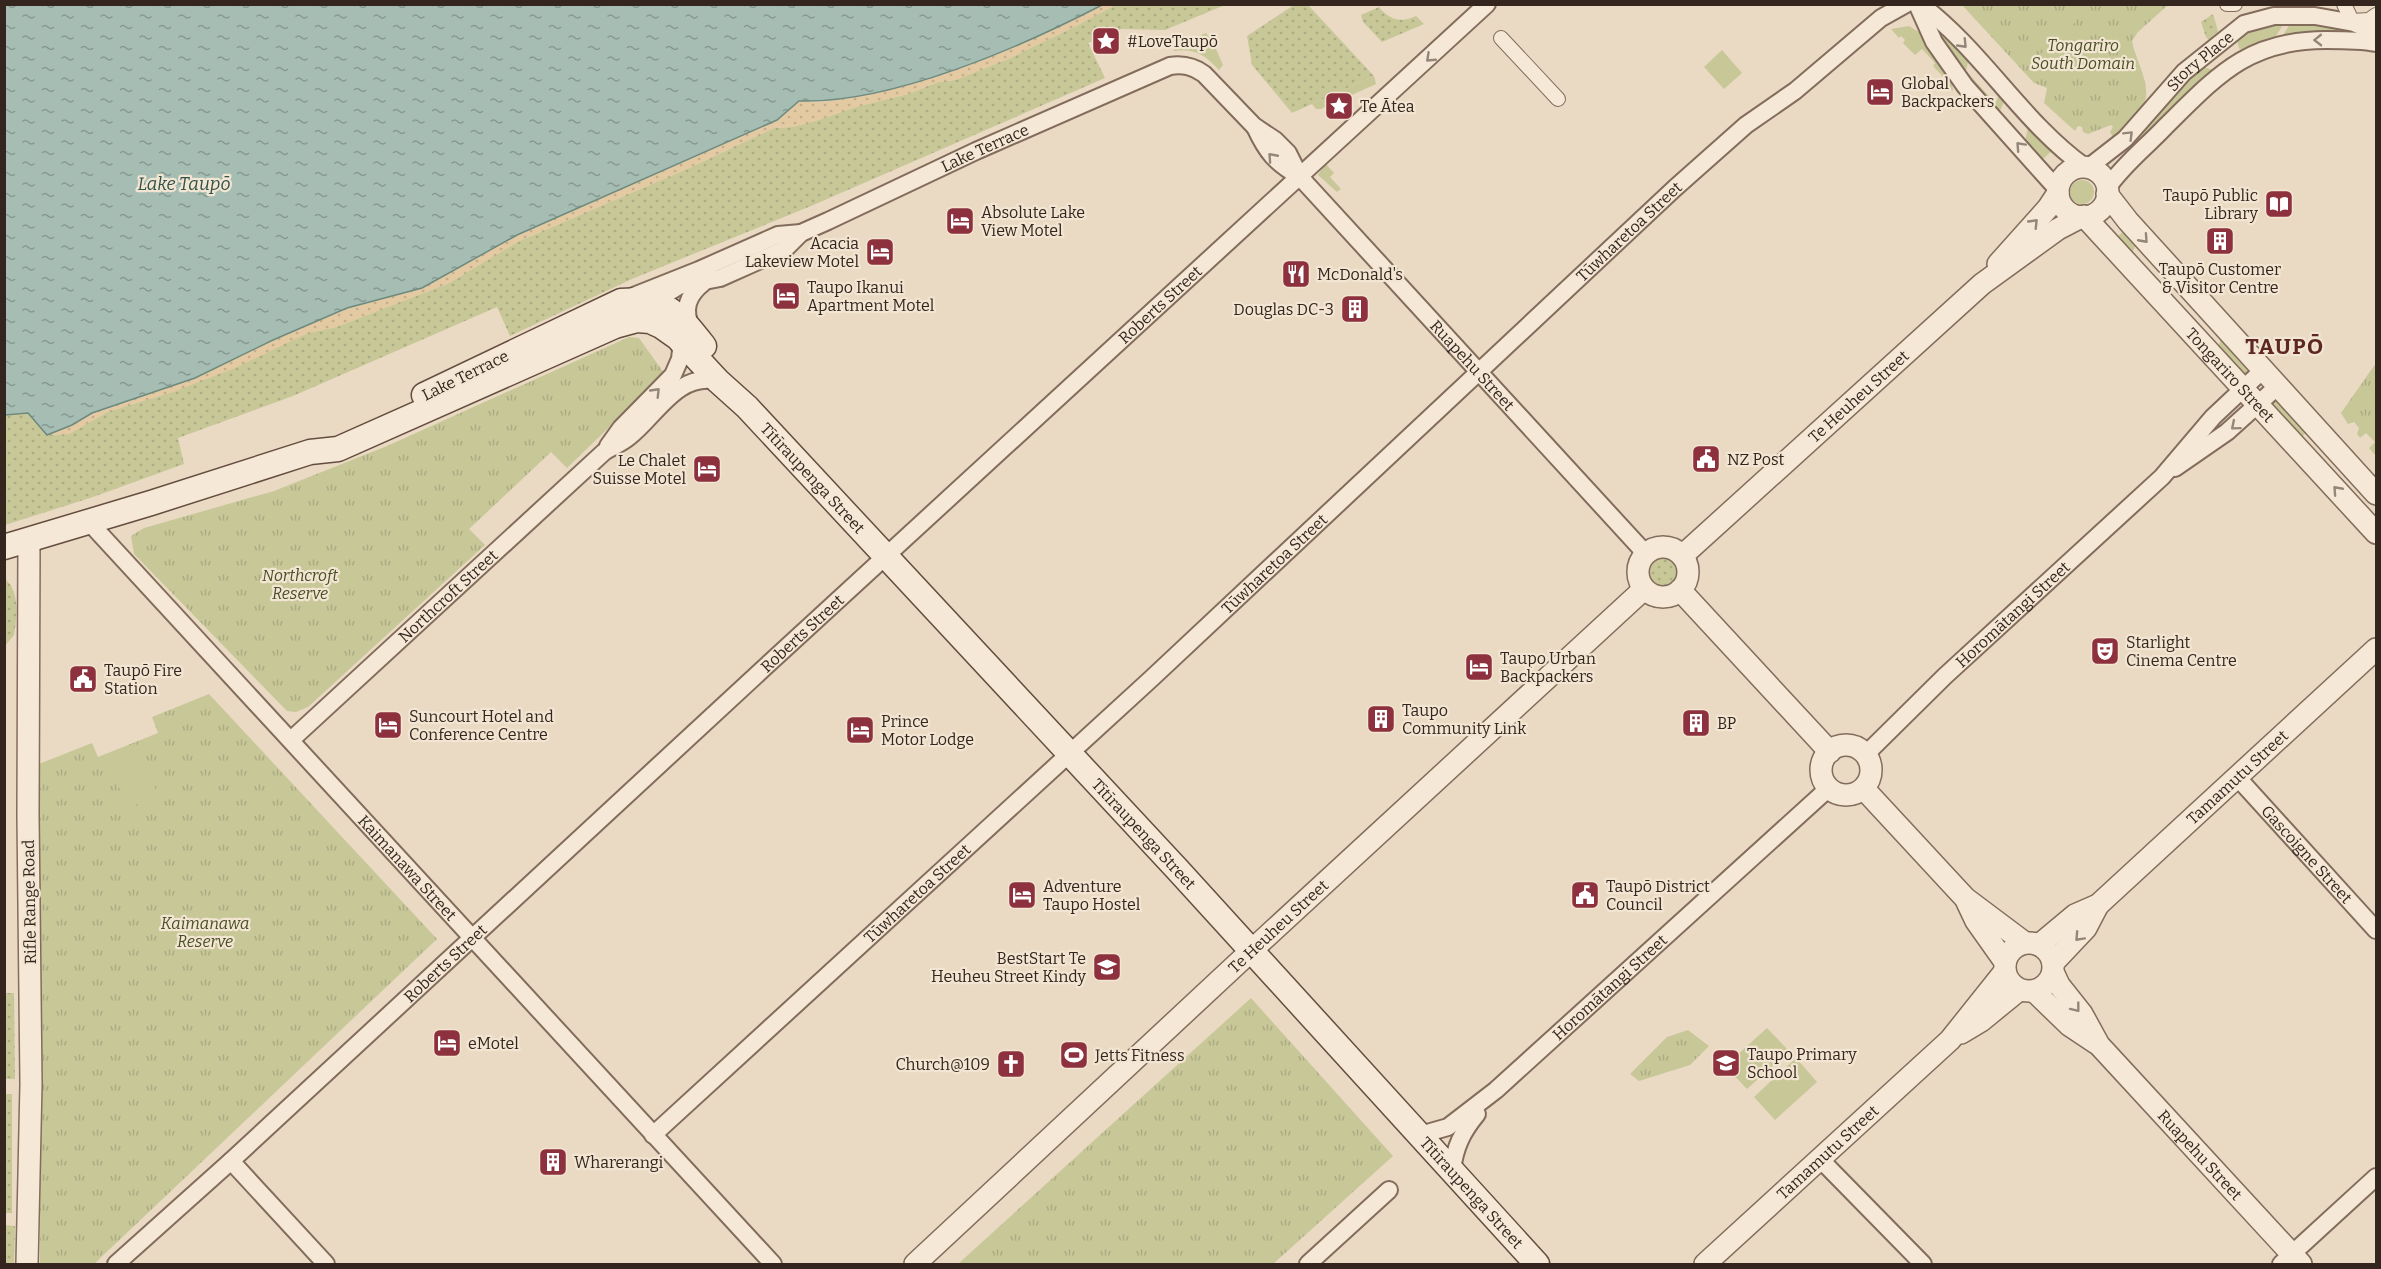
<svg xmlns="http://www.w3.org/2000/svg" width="2381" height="1269" viewBox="0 0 2381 1269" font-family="Bitter,serif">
	<defs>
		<pattern id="grass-dots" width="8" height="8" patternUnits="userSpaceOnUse" patternTransform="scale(1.5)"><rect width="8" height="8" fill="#c7c798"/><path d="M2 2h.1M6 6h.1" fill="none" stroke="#acab83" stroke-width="1.8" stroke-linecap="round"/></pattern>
		<pattern id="sand-dots" width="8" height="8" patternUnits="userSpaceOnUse" patternTransform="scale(1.5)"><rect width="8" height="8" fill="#e4caa3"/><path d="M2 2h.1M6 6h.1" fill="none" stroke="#c4ad8c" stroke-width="1.8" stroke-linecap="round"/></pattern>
		<pattern id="park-tufts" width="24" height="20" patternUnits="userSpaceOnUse" patternTransform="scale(1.5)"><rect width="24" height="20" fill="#c7c798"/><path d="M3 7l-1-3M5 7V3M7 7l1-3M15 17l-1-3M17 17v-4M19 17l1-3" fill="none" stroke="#acab83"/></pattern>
		<pattern id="water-ripples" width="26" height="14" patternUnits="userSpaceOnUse" patternTransform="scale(1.5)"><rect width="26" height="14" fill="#a5bdb3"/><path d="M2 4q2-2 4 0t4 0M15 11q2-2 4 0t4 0" fill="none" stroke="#879991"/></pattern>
	</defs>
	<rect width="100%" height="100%" fill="#eadac3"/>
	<g fill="url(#grass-dots)">
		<polygon points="1115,5 1225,5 1165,30 1121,29 1088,43 1105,78 811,206 632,279 510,336 497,307 293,396 178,438 184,464 93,497 5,525 5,415 28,413 47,435 69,434 107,412 172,392 308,333 336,327 449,283 517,242 689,168 774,128 792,127 815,121 859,106 908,94 938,82 955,80 1008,59 1078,25"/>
		<polygon points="1294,5 1308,5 1374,76 1292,113 1252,65 1247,36"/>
		<path d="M1379 7C1389 20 1402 23 1416 16L1424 24 1382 42 1363 22 1361 15Z"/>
		<polygon points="2213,14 2218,31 2209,40 2206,37 2201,22"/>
		<circle cx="1664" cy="572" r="15"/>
		<path d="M5 579C20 591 17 617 14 635L5 646Z"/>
		<polygon points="4,993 14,993 15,1079 5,1079"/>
		<polygon points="4,1094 12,1094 12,1213 5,1213"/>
		<polygon points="5,1225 15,1226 14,1264 5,1264"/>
	</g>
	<polygon fill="url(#sand-dots)" points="1102,5 1115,5 1078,25 1008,59 955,80 938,82 908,94 859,106 815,121 792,127 774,128 689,168 517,242 449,283 336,327 308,333 235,368 173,392 107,412 69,434 47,435 72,425 92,413 195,378 273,340 347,308 422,288 517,235 777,120 799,101 822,102 953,70 1031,38"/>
	<g fill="url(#park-tufts)">
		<path d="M1962 5H2168L2138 32 2132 41C2136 64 2157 91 2139 112 2130 122 2121 128 2115 140L2110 132 2113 127 2111 125 2088 134 2083 132 2082 127 2078 126 2075 131 2044 103 2047 88 2034 83Z"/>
		<polygon points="629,337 639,338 664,373 658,380 567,468 551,452 469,529 485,545 308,707 296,712 287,711 134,554 131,536 144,528 274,491 387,446"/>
		<polygon points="2376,363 2376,456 2369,448 2375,442 2366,433 2360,438 2357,434 2359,428 2354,422 2348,424 2341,413"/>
		<polygon points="209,694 437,939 94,1264 40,1264 39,764 92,743 98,757 158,733 152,717"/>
		<polygon points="1251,998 1393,1156 1273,1264 958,1264"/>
		<polygon points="1688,1030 1709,1046 1690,1065 1639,1081 1630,1074 1667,1037"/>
	</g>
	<g fill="#c7c798">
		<polygon points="2071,19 2076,20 2046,68 2037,66 2035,57 2051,47 2058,29 2067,26"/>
		<polygon points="2289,20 2330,25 2357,35 2282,37 2290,24"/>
		<polygon points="2272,22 2284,23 2276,36 2277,41 2243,52 2239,48 2237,41 2242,32"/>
		<polygon points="1909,26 1922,34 1952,81 1953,91 1948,86 1949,83 1933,66 1935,63 1922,49 1915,55 1903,43 1905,40 1901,36 1899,38 1891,29"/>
		<polygon points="1936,27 1969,58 1966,71 1995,103 2001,92 2054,149 2041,161 2025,142 2028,127 2004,102 1999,113 1970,84"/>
		<polygon points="2074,32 2081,39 2085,52 2082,56 2074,52 2077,60 2074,63 2063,51"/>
		<path d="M1206 33 1213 42 1223 65 1219 70C1205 55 1194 48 1174 51L1173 47Z"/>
		<polygon points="1722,50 1742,73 1724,89 1704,67"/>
		<path d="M2204 67 2213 70C2179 94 2157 127 2128 156L2123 151 2151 123 2182 84Z"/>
		<polygon points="1374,76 1376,84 1321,109 1316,109 1312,104"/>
		<polygon points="1325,163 1334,173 1330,177 1341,189 1337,192 1318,175"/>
		<circle cx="2082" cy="192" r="12"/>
		<polygon points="2127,228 2252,371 2245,376 2218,348 2221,339 2136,245 2130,257 2114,240"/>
		<polygon points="2277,399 2311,428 2298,440 2271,405"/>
		<polygon points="136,743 158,795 128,808 106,757"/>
		<polygon points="1767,1028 1789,1051 1747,1089 1725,1066"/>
		<polygon points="1796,1058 1817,1082 1775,1120 1754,1097"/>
	</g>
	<path fill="url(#water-ripples)" stroke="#6d8a7f" stroke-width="1.5" d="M5 4H1102V5C1021 47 891 104 799 101L777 120 517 235 422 288 347 308 273 340 195 378 92 413 72 425 47 435 28 413 5 415Z"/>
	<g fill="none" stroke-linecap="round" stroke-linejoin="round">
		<g stroke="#836c5c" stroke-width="16">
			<g id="pedestrian">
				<polyline points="2227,4 2235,4"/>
				<polyline points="2344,4 2352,21 2369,20 2376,15"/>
				<polyline points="1501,38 1558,99"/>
			</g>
		</g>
		<g stroke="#836c5c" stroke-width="20">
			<g id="minor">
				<polyline points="1917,4 1934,42 1965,86 2058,190"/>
				<path d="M1920 4C1982 50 2022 122 2085 167"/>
				<path id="s1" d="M1255 127C1267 153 1275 162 1300 177L1646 554"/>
				<path id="s2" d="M2089 167 2125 139 2184 72 2244 24 2274 16H2315L2354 23 2376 32"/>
				<path d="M2108 187C2124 164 2145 148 2164 128 2217 76 2247 40 2326 40 2342 40 2361 40 2376 43"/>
				<polyline points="626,299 699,270 778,235 801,233"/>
				<path id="s3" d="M647 306 679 286 720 278 785 249 801 233 828 221 976 151 1170 66C1183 64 1193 66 1204 74L1254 126 1275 140 1288 153 1300 177"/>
				<path d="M691 328C683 309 687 296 703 283"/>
				<polyline points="608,446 621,428 673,375 680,359 681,350 678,338"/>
				<polyline points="2175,468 2227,432 2278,386"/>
				<path id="s4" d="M89 522 773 1264"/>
				<path id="s5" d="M291 740 604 452C612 447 622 443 629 437 657 415 677 372 718 381"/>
				<path id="s6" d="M1865 755 1945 676 2162 477 2213 417 2263 370"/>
				<path id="s7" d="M2237 777 2376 930"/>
				<path id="s8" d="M653 1135 1152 678 1675 188 1746 125 1795 91 1881 18 1906 4"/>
				<path id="s9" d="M1420 1135 1448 1127 1496 1090 1830 787"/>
				<polyline points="1820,1159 1923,1264"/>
				<polyline points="231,1161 326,1264"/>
				<path d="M1452 1170C1455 1147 1462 1132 1477 1114"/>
				<path id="s10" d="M116 1264 231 1161 764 668 1487 4"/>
				<polyline points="1308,1264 1389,1190"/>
				<polyline points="2281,1264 2376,1177"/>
			</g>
		</g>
		<g stroke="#836c5c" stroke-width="24">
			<g id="tertiary">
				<circle cx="2083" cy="192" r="25"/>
				<polyline points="2107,194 2128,221 2376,494"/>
				<path id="s11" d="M2084 216 2376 533"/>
				<polyline points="1998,264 2048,208 2058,193"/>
				<circle cx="1663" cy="572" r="25"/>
				<path id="s12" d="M1682 556 1982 284 2058 229 2081 217"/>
				<polyline points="1680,590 1830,752"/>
				<circle cx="1846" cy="770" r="25"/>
				<polyline points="1864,789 1965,898 2025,943"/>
				<polyline points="1967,902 1976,921 2005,962"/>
				<circle cx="2029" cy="967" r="24"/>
				<path id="s13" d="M2039 945 2075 915 2098 905 2376 649"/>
				<polyline points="2053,963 2086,928 2098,905"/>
				<path id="s14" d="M2053 972 2059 985 2082 1014 2099 1045 2301 1264"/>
				<polyline points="2034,991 2069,1025 2096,1043"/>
				<polyline points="1961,1033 1981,1021 2019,990"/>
				<polyline points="27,1264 31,1084 28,816 29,540"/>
				<path id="s15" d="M915 1264 1252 950 1644 589"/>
				<path id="s16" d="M1705 1264 1950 1040 2005 971"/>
			</g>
		</g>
		<g stroke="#644d3f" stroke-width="27">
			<g id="secondary">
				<path d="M424 395 621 301C666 297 678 313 704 346"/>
				<path id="s17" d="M4 547 151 503 310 452 338 449 615 326 637 320 650 321 661 326 678 338 718 381 747 407 1177 869 1537 1264"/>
			</g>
		</g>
		<use href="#pedestrian" stroke="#f5e8d6" stroke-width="14"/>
		<use href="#minor" stroke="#f5e8d6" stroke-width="16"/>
		<use href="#tertiary" stroke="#f5e8d6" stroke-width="21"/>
		<use href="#secondary" stroke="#f5e8d6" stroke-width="24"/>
	</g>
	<defs><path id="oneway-chevron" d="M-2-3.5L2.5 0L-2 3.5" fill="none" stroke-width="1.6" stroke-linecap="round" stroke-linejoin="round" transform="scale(1.5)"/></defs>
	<g stroke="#94877a">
		<use href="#oneway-chevron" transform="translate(2318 40) rotate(179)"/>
		<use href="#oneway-chevron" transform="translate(1963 44) rotate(46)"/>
		<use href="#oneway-chevron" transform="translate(1430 58) rotate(137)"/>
		<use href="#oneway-chevron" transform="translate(2129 135) rotate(-45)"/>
		<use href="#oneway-chevron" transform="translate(2020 146) rotate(-133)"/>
		<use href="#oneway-chevron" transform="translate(1272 157) rotate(-132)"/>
		<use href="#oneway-chevron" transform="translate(2034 223) rotate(-46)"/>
		<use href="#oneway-chevron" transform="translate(2144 239) rotate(48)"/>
		<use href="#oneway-chevron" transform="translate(656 392) rotate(-46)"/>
		<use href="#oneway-chevron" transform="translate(2235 426) rotate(140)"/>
		<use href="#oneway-chevron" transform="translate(2337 490) rotate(-132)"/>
		<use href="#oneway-chevron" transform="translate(2079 937) rotate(133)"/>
		<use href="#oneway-chevron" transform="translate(2076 1008) rotate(52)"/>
	</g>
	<defs>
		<g id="sight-square" transform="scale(1.5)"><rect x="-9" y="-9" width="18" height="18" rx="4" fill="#8c313d" stroke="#f2e5d2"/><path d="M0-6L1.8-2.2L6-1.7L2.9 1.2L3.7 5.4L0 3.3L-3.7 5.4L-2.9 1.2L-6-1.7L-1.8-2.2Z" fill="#fff"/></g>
		<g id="hotel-square" transform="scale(1.5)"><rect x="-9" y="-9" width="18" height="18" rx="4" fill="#8c313d" stroke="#f2e5d2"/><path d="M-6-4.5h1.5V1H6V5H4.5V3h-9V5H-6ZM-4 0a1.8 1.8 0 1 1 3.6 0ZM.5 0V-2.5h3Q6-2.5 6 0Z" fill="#fff"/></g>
		<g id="library-square" transform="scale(1.5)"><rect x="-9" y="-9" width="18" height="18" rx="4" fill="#8c313d" stroke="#f2e5d2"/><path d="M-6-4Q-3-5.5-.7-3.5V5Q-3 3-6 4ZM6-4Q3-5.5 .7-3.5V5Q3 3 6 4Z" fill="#fff"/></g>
		<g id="building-square" transform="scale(1.5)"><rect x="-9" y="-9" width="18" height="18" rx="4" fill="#8c313d" stroke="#f2e5d2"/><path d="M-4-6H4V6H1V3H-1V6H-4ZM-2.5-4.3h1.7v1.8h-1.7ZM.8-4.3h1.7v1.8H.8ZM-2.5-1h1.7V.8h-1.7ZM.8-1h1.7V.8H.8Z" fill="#fff"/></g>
		<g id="restaurant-square" transform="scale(1.5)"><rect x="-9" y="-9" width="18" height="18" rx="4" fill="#8c313d" stroke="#f2e5d2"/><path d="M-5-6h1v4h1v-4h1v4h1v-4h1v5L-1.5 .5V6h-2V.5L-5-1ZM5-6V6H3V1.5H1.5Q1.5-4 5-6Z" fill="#fff"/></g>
		<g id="civic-square" transform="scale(1.5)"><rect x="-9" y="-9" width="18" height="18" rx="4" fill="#8c313d" stroke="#f2e5d2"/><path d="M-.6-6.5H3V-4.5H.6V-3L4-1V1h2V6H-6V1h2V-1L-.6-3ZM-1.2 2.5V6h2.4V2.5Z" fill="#fff"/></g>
		<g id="theatre-square" transform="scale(1.5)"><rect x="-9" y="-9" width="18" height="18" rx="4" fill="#8c313d" stroke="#f2e5d2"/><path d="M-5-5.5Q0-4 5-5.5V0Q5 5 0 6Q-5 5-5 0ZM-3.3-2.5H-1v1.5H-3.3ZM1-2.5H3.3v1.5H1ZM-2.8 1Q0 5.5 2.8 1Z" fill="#fff"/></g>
		<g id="school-square" transform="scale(1.5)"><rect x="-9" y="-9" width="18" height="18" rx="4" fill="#8c313d" stroke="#f2e5d2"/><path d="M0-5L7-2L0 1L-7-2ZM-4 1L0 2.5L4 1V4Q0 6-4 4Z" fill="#fff"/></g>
		<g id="stadium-square" transform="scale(1.5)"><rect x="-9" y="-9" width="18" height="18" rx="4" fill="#8c313d" stroke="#f2e5d2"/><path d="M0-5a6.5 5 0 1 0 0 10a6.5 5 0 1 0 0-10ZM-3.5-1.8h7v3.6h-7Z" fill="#fff"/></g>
		<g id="church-square" transform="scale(1.5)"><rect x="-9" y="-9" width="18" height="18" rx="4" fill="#8c313d" stroke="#f2e5d2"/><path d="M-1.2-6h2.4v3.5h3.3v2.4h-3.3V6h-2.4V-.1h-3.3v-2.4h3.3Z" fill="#fff"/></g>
	</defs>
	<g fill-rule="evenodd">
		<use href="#sight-square" x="1106" y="41"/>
		<use href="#hotel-square" x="1880" y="92"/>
		<use href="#sight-square" x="1339" y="106"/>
		<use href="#library-square" x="2279" y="204"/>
		<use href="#hotel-square" x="960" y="221"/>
		<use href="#building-square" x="2220" y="241"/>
		<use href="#hotel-square" x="880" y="252"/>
		<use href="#restaurant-square" x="1296" y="274"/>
		<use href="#hotel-square" x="786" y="296"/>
		<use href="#building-square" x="1355" y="309"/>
		<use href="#civic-square" x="1706" y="459"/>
		<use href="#hotel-square" x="707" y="469"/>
		<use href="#theatre-square" x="2105" y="651"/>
		<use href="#hotel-square" x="1479" y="667"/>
		<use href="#civic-square" x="83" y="679"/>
		<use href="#building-square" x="1381" y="719"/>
		<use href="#building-square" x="1696" y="723"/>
		<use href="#hotel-square" x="388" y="725"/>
		<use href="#hotel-square" x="860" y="730"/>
		<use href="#hotel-square" x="1022" y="895"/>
		<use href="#civic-square" x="1585" y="895"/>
		<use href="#school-square" x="1107" y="967"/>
		<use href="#hotel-square" x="447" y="1043"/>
		<use href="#stadium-square" x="1074" y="1055"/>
		<use href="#school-square" x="1726" y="1063"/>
		<use href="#church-square" x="1011" y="1064"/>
		<use href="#building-square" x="553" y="1162"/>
	</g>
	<g text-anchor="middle" stroke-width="4.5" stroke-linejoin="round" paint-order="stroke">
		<g font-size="16" fill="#34261e" stroke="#f2e5d2" text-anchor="start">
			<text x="1127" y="47">#LoveTaupō</text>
			<text x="1901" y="89">Global<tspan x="1901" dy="18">Backpackers</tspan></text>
			<text x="1360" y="112">Te Ātea</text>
			<text x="2258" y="201" text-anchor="end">Taupō Public<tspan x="2258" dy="18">Library</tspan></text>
			<text x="981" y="218">Absolute Lake<tspan x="981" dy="18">View Motel</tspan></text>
			<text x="859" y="249" text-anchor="end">Acacia<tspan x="859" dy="18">Lakeview Motel</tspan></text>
			<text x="2220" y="275" text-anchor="middle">Taupō Customer<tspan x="2220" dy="18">&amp; Visitor Centre</tspan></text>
			<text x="1317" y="280">McDonald's</text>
			<text x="807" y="293">Taupo Ikanui<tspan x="807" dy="18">Apartment Motel</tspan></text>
			<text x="1334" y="315" text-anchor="end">Douglas DC-3</text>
			<text x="1727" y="465">NZ Post</text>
			<text x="686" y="466" text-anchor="end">Le Chalet<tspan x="686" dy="18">Suisse Motel</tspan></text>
			<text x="2126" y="648">Starlight<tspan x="2126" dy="18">Cinema Centre</tspan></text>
			<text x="1500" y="664">Taupo Urban<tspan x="1500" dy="18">Backpackers</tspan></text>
			<text x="104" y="676">Taupō Fire<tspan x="104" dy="18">Station</tspan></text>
			<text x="1402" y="716">Taupo<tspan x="1402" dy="18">Community Link</tspan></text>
			<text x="409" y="722">Suncourt Hotel and<tspan x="409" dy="18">Conference Centre</tspan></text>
			<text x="881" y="727">Prince<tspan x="881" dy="18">Motor Lodge</tspan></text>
			<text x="1717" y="729">BP</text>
			<text x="1043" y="892">Adventure<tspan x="1043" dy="18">Taupo Hostel</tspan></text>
			<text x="1606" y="892">Taupō District<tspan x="1606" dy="18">Council</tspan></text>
			<text x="1086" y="964" text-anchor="end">BestStart Te<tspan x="1086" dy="18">Heuheu Street Kindy</tspan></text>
			<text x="468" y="1049">eMotel</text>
			<text x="1747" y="1060">Taupo Primary<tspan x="1747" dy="18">School</tspan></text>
			<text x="1095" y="1061">Jetts Fitness</text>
			<text x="990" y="1070" text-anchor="end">Church@109</text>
			<text x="574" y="1168">Wharerangi</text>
		</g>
		<g font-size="16" font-style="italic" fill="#494f27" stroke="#f2e5d2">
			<text x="2083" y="51">Tongariro<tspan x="2083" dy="18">South Domain</tspan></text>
			<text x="300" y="581">Northcroft<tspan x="300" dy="18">Reserve</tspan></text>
			<text x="205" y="929">Kaimanawa<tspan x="205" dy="18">Reserve</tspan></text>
		</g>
		<g font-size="16" fill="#34261e" stroke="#f2e5d2">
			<text dy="6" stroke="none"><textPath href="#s2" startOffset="154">Story Place</textPath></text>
			<text dy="6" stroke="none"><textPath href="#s3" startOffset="376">Lake Terrace</textPath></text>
			<text dy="6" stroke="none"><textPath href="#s8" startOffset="1330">Tūwharetoa Street</textPath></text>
			<text dy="6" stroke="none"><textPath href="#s10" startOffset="1418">Roberts Street</textPath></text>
			<text dy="6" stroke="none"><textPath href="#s1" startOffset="324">Ruapehu Street</textPath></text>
			<text dy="6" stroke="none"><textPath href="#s11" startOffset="216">Tongariro Street</textPath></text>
			<text transform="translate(465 375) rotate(-26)" y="6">Lake Terrace</text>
			<text dy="6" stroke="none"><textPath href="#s12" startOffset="238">Te Heuheu Street</textPath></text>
			<text dy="6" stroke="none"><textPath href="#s17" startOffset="915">Tītīraupenga Street</textPath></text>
			<text dy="6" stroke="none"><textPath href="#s8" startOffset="844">Tūwharetoa Street</textPath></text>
			<text dy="6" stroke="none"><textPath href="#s5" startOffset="213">Northcroft Street</textPath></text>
			<text dy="6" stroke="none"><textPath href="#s6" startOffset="204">Horomātangi Street</textPath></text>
			<text dy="6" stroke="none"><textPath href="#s10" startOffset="932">Roberts Street</textPath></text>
			<text dy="6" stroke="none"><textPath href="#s13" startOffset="261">Tamamutu Street</textPath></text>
			<text dy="6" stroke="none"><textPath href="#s17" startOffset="1401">Tītīraupenga Street</textPath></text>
			<text dy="6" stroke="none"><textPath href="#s7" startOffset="104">Gascoigne Street</textPath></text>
			<text dy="6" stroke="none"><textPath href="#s4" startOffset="470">Kaimanawa Street</textPath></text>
			<text dy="6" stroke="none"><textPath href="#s8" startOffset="358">Tūwharetoa Street</textPath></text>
			<text transform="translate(29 902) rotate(-91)" y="6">Rifle Range Road</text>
			<text dy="6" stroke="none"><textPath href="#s15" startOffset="496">Te Heuheu Street</textPath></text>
			<text dy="6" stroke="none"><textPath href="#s10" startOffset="446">Roberts Street</textPath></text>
			<text dy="6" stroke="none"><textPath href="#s9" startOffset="243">Horomātangi Street</textPath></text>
			<text dy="6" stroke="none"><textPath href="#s16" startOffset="166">Tamamutu Street</textPath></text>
			<text dy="6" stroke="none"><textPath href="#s14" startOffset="236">Ruapehu Street</textPath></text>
			<text dy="6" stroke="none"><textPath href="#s17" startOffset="1887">Tītīraupenga Street</textPath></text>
		</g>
		<g font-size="18" font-style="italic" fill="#2f524c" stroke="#f2e5d2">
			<text x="184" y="190">Lake Taupō</text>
		</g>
		<g font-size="22" font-weight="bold" letter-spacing="1.5" fill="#5d2722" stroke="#f2e5d2">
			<text x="2285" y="354">TAUPŌ</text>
		</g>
	</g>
	<rect width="2381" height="1269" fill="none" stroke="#34261e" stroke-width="12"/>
</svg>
